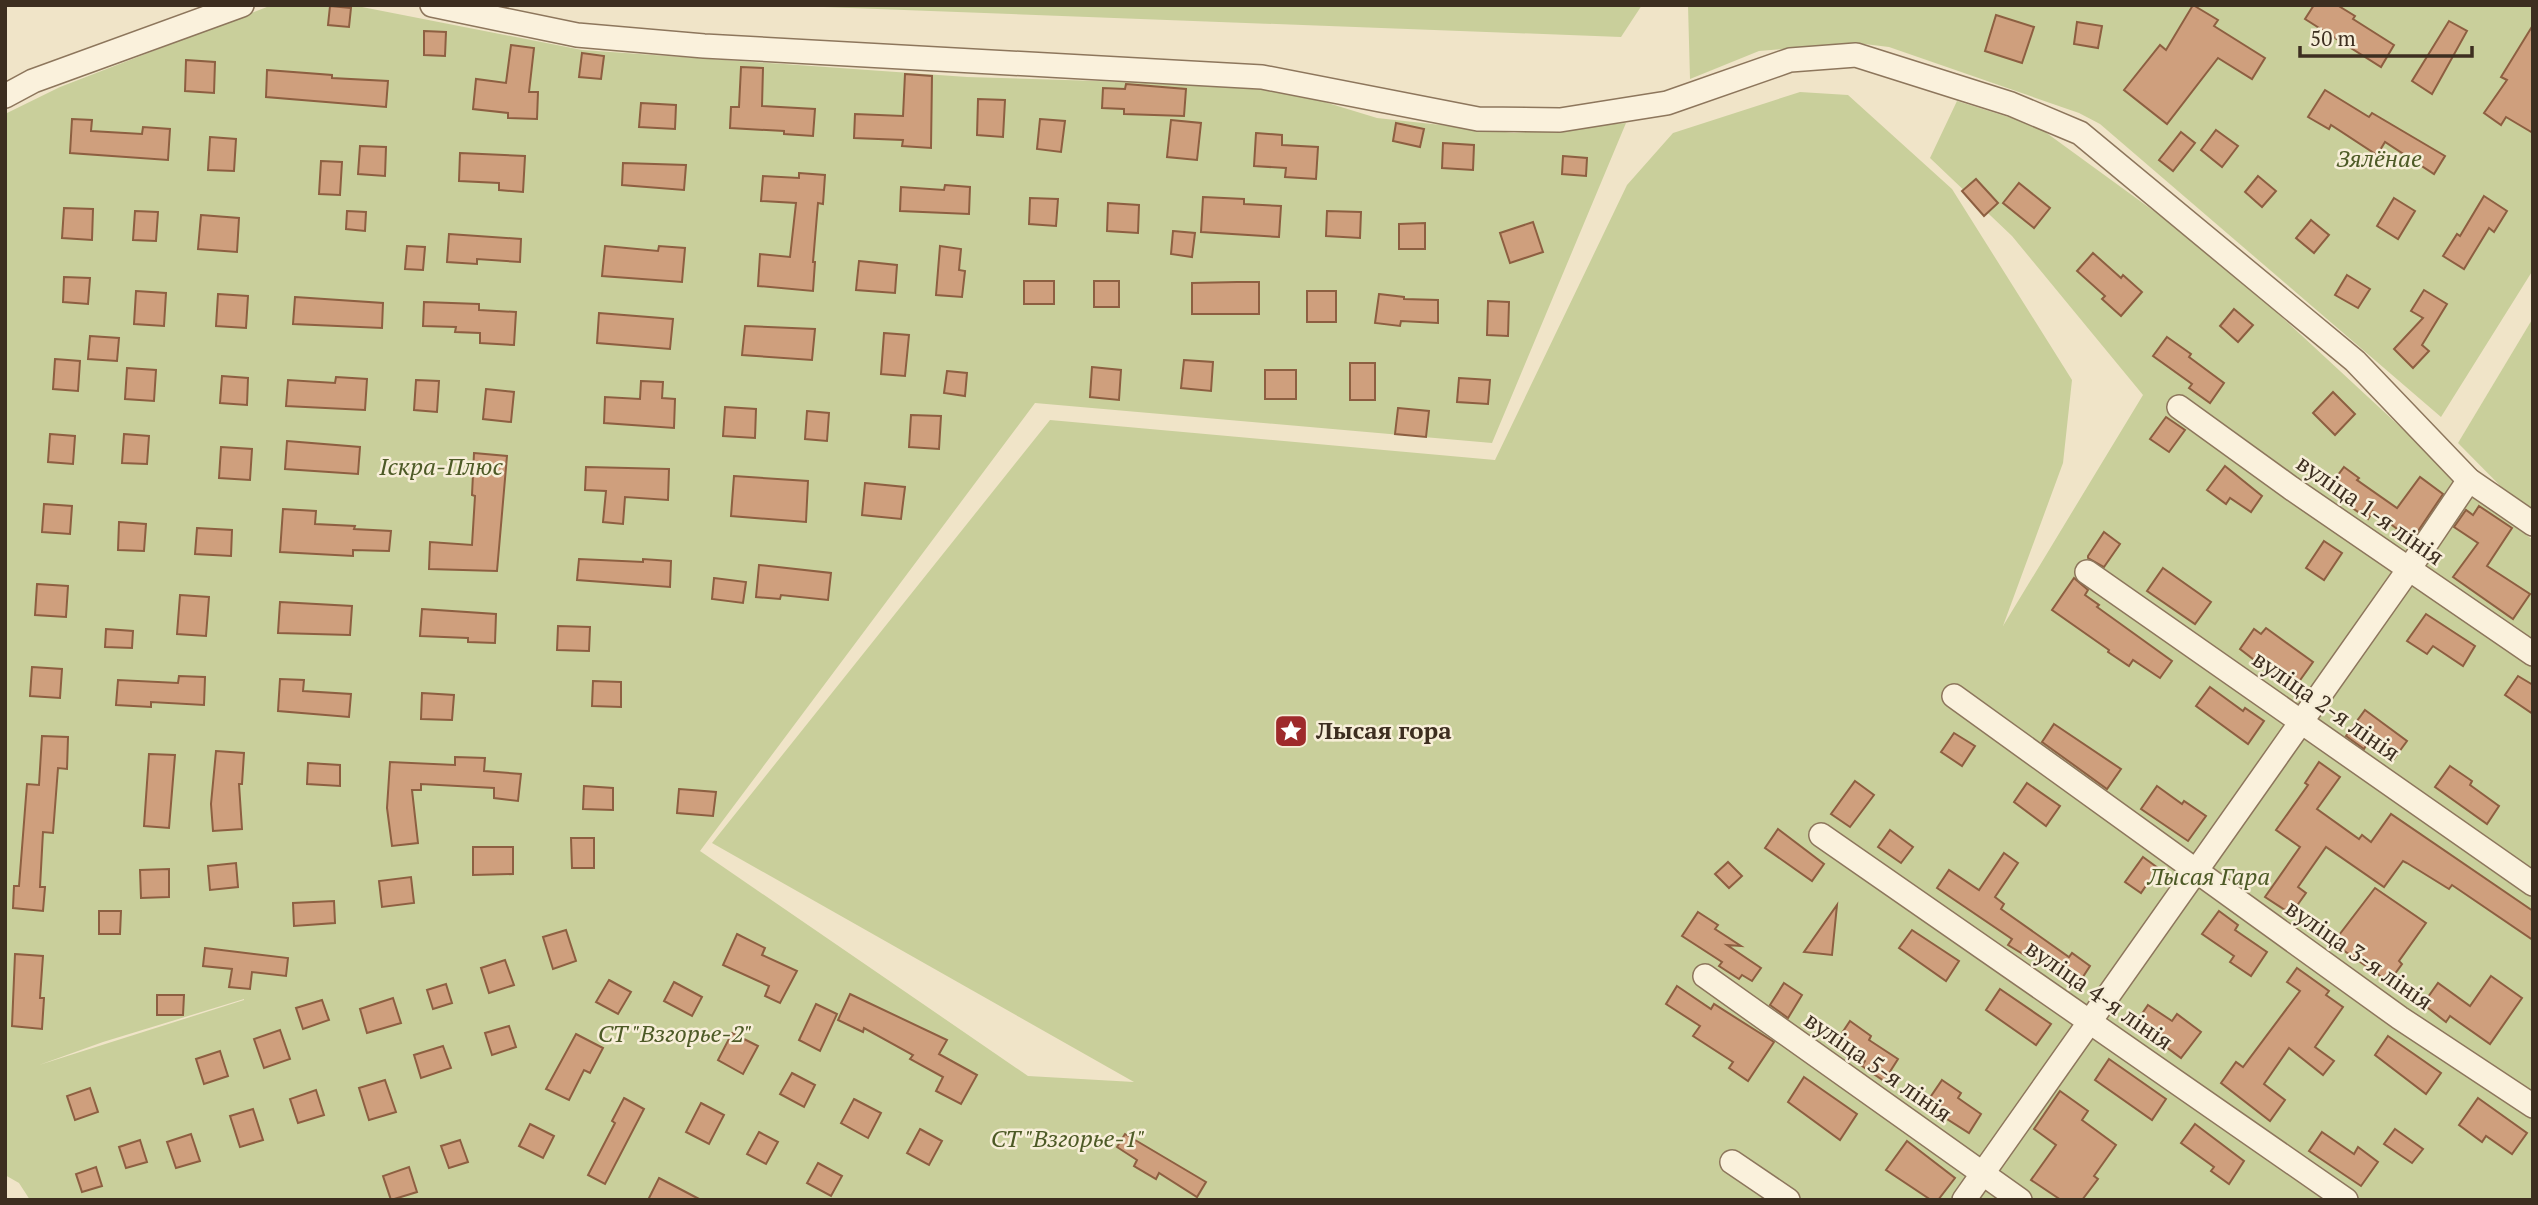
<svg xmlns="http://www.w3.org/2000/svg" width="2538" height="1205" viewBox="0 0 2538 1205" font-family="'PT Serif',serif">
	<rect width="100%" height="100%" fill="#f0e4c8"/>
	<g fill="#c9cf9b" fill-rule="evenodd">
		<path d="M272 5 362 7 582 50 967 77 1227 85 1295 93 1377 118 1514 133 1626 123 1492 443 1035 403 700 851 1028 1076 1134 1082 712 843 1050 420 1495 460 1627 185 1673 133 1800 92 1848 95 1952 189 2072 380 2063 463 2003 626 2143 395 2012 236 1930 158 1957 101 2037 126 2217 257 2476 497 2533 540V1200H30L19 1183 5 1175V114L60 87ZM244 999V1000L39 1065 103 1042Z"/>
		<polygon points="770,5 1642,5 1621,37"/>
		<polygon points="1688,5 2533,5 2533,270 2441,417 2100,124 2079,113 1889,47 1856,43 1759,51 1690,79"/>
		<polygon points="2533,318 2533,519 2458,443"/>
	</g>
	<g fill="#cf9f7d" stroke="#8d5f41" stroke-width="2">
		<polygon points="2193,5 2218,20 2214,26 2265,58 2252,79 2218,58 2167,124 2124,90 2160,45 2166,50"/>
		<polygon points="2314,5 2337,5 2355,16 2353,19 2394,45 2381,67 2305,19"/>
		<polygon points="330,6 351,8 349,27 328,25"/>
		<polygon points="1996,15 2034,27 2022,63 1985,51"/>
		<polygon points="2449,21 2467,31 2432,94 2412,81"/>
		<polygon points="2077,22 2102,26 2098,48 2074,44"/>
		<polygon points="2533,25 2533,133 2506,117 2501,125 2484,113 2507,80 2501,77"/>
		<polygon points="424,31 446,32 445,56 424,55"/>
		<polygon points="511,45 534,48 529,92 538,92 537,119 508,118 508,113 473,109 476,79 506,83"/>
		<polygon points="582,53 604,56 601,79 579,77"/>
		<polygon points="186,60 215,62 214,93 185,91"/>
		<polygon points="741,67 763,68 762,106 815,109 813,136 784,134 784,131 730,128 731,107 739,107"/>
		<polygon points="267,70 332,75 332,78 388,81 386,107 266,97"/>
		<polygon points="905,74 932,76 931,148 902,146 903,140 854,138 855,114 903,116"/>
		<polygon points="1126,84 1186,89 1184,116 1124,114 1124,109 1102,108 1103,88 1125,89"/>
		<polygon points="2325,90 2369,117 2372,113 2445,156 2434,174 2385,142 2377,155 2331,125 2329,129 2308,117"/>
		<polygon points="978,99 1005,100 1003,137 977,135"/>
		<polygon points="641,103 676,105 675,129 639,127"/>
		<polygon points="72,119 92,120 91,131 142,134 143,127 170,129 168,160 70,153"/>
		<polygon points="1040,119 1065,121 1061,152 1037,149"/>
		<polygon points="1171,120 1201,123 1197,160 1167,157"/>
		<polygon points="1396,123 1424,129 1420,147 1393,141"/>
		<polygon points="2216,130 2238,146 2222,167 2201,150"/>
		<polygon points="2181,132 2195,143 2173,171 2159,160"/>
		<polygon points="1256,133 1282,135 1282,145 1318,147 1316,179 1285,177 1286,168 1254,166"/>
		<polygon points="210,137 236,139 234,171 208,170"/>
		<polygon points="1443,143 1474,145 1473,170 1442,168"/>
		<polygon points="360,146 386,147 385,176 358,174"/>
		<polygon points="460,153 525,156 523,192 499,190 499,183 459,181"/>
		<polygon points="1563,156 1587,158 1586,176 1562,174"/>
		<polygon points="321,161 342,162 340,195 319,194"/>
		<polygon points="623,163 686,165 684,190 622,185"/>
		<polygon points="799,173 825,175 823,204 818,203 813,262 815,262 813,291 758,286 760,254 790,257 796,203 761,201 763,176 799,178"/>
		<polygon points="2258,176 2276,191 2262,207 2245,192"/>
		<polygon points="1976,179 1998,203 1984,216 1962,191"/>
		<polygon points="2019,183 2050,208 2034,228 2003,203"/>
		<polygon points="945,185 970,187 969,214 900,211 901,187 944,190"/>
		<polygon points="2484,196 2507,211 2494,232 2489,228 2464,269 2443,256 2457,234 2460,236"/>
		<polygon points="1203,197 1244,199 1244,204 1281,206 1279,237 1201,232"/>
		<polygon points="1030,198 1058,199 1056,226 1029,224"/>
		<polygon points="2394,198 2415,211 2398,239 2377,226"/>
		<polygon points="1108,203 1139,205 1138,233 1107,231"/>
		<polygon points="64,208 93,209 92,240 62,238"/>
		<polygon points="135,211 158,212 156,241 133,240"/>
		<polygon points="347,211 366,212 365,231 346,229"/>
		<polygon points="1327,211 1361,212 1360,238 1326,236"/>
		<polygon points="201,215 239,218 237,252 198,249"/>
		<polygon points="2311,220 2329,235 2314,253 2296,238"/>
		<polygon points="1533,222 1543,252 1510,263 1500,233"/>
		<polygon points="1425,223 1425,249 1399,249 1399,224"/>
		<polygon points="1173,231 1195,233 1192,257 1171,254"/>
		<polygon points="449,234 521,239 520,262 477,259 477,264 447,262"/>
		<polygon points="407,246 425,247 423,270 405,269"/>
		<polygon points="605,246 658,251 659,246 685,248 682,282 602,276"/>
		<polygon points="940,246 961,249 959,270 965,271 962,297 936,295"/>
		<polygon points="2093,253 2121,278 2123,275 2142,292 2121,316 2102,299 2105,296 2077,271"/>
		<polygon points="859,261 897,265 895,293 856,290"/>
		<polygon points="2347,275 2370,289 2358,308 2335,295"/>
		<polygon points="64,277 90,278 88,304 63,302"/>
		<rect x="1024" y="281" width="30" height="23"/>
		<rect x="1094" y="281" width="25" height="26"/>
		<polygon points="1237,282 1259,282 1259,314 1192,314 1192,283"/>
		<polygon points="2424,290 2447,304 2422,345 2429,351 2413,368 2394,349 2423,318 2411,311"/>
		<polygon points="136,291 166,293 164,326 134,324"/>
		<rect x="1307" y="291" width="29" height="31"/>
		<polygon points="218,294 248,296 246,328 216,326"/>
		<polygon points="1379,294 1404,297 1404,299 1438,300 1438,323 1401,321 1400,326 1375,323"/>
		<polygon points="295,297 383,303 382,328 293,324"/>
		<polygon points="1488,301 1509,302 1508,336 1487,335"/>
		<polygon points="424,302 479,304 479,310 516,312 514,345 480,343 480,333 455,332 456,327 423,326"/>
		<polygon points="2234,309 2253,325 2238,342 2220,326"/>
		<polygon points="599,313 673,319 670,349 597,343"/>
		<polygon points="745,326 815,329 812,360 742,355"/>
		<polygon points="884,333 909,335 905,376 881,374"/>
		<polygon points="90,336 119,338 117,361 88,359"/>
		<polygon points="2167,337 2191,354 2189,357 2224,383 2210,403 2189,388 2192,384 2153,356"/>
		<polygon points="55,359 80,361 78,391 53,389"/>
		<polygon points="1184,360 1213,362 1211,391 1181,388"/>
		<rect x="1350" y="363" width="25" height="37"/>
		<polygon points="1092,367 1121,370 1119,400 1090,397"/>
		<polygon points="127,368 156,370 154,401 125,399"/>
		<rect x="1265" y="370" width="31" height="29"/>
		<polygon points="947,371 967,373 965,396 944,393"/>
		<polygon points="222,376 248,378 247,405 220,403"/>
		<polygon points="336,377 367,379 365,410 286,406 288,380 335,383"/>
		<polygon points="1459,378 1490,380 1488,404 1457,402"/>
		<polygon points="416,380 439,381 437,412 414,410"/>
		<polygon points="641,381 663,382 662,398 675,399 674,428 604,423 605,397 640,399"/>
		<polygon points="486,389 514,392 511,422 483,419"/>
		<polygon points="2333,392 2355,414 2335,435 2313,413"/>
		<polygon points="725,407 756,409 755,438 723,436"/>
		<polygon points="1398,408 1429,411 1426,437 1395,434"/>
		<polygon points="807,411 829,413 827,441 805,439"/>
		<polygon points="911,415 941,416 939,449 909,447"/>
		<polygon points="2166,417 2185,430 2169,452 2150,439"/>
		<polygon points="50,434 75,436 73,464 48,462"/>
		<polygon points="124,434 149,436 147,464 122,463"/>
		<polygon points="287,441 360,447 358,474 285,469"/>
		<polygon points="221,447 252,449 250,480 219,478"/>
		<polygon points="474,453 507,456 497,571 429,569 430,542 472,545 475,496 472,495"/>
		<polygon points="2225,466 2262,496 2251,512 2230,498 2226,504 2207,490"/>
		<polygon points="586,467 669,469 668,500 625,497 623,524 603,522 606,491 585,490"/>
		<polygon points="2344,467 2359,478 2357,480 2397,508 2420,477 2443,494 2412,540 2373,511 2368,519 2344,502 2348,495 2332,483"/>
		<polygon points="734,476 808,481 806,522 731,516"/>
		<polygon points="865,483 905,487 901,519 862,515"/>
		<polygon points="44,504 72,506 70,534 42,532"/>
		<polygon points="2479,506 2512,528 2487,566 2530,594 2513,619 2453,577 2478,543 2454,527 2466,510 2473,515"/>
		<polygon points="283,509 316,511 315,524 355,526 354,529 391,531 389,551 353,550 353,556 280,552"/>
		<polygon points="119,522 146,524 144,551 118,550"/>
		<polygon points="197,528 232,530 231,556 195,554"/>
		<polygon points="2104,532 2120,544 2104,567 2088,558 2088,556"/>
		<polygon points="2324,541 2342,553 2324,580 2306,568"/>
		<polygon points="579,559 643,562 643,559 671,561 670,587 577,580"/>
		<polygon points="759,565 831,573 828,600 781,595 780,599 756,597"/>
		<polygon points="2163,568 2211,602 2195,624 2147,591"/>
		<polygon points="714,578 746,582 743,603 712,599"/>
		<polygon points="2074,578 2088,590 2085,595 2099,605 2097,607 2172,661 2160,678 2133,660 2129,666 2108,652 2109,650 2052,610"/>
		<polygon points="37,584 68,586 66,617 35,615"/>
		<polygon points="180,595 209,597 206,636 177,634"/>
		<polygon points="280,602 352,606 350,635 278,633"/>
		<polygon points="422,609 496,614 495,643 468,642 468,638 420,636"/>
		<polygon points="2426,614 2475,646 2463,666 2433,646 2427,654 2407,641"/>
		<polygon points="558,626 590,627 589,651 557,650"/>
		<polygon points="2266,628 2313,662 2293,690 2240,649 2254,629 2261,634"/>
		<polygon points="106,629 133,631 132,648 105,647"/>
		<polygon points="32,667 62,669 60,698 30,696"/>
		<polygon points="179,676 205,677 204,705 151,702 151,707 116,705 118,680 178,683"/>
		<polygon points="2518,676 2533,685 2533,714 2505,695"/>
		<polygon points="280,679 304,680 303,691 351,694 349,717 278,711"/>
		<polygon points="593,681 621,682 621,707 592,706"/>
		<polygon points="2210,687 2243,711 2245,708 2264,721 2248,744 2196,706"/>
		<polygon points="422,693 454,695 452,720 421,719"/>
		<polygon points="2365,710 2407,741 2393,760 2368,742 2364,749 2346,736"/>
		<polygon points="2054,724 2121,769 2107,789 2042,742"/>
		<polygon points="1954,733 1975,746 1962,766 1941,752"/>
		<polygon points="42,736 68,737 67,769 58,768 53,833 43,832 40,887 45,887 43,911 13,908 14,886 19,886 27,784 39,785"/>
		<polygon points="216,751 244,753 242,784 239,784 242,829 213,831 211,804"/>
		<polygon points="149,754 175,755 169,828 144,826"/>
		<polygon points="455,757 485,758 484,771 521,774 518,801 494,798 494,788 421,784 421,790 412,790 418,843 392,846 387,808 390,762 455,765"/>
		<polygon points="2319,762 2340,777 2317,809 2359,839 2362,835 2371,842 2391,814 2533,911 2533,940 2452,885 2449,889 2407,863 2403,861 2384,887 2326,847 2298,887 2306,893 2291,914 2265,897 2300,847 2276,830 2308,785 2305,783"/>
		<polygon points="308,763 340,765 340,786 307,784"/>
		<polygon points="2450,766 2472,781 2470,785 2499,806 2487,824 2435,787"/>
		<polygon points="1855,781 1874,795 1850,827 1831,814"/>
		<polygon points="2027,783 2060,806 2046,826 2014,802"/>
		<polygon points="584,786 613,788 613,810 583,809"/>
		<polygon points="2157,786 2182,804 2184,801 2206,816 2188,841 2141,809"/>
		<polygon points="679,789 716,792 713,816 677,813"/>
		<polygon points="1778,829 1824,864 1812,881 1765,848"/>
		<polygon points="1890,830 1913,847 1901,863 1878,847"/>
		<polygon points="571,838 594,838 594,868 572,868"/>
		<polygon points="473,847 513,847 513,874 473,875"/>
		<polygon points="2004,853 2018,863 1995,897 2004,904 2001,909 2069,957 2072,953 2090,966 2077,986 2028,953 2026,956 2008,945 2012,939 1937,888 1949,870 1979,890"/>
		<polygon points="2143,857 2158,868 2141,893 2125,882"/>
		<polygon points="1728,862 1742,876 1729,888 1715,874"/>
		<polygon points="236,863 238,887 210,890 208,866"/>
		<polygon points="169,869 169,897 141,898 140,870"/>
		<polygon points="411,877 414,903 382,907 379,881"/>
		<polygon points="2375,888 2426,923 2399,961 2402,964 2389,982 2333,943"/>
		<polygon points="334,901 335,923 294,926 293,903"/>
		<polygon points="1837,905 1832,955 1804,952"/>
		<polygon points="99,911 121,911 120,934 99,934"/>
		<polygon points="2219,911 2238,925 2235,930 2267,952 2251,976 2230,962 2234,956 2202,934"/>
		<polygon points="1698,912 1718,925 1715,929 1741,946 1727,945 1761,968 1752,981 1742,975 1739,979 1719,966 1722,962 1682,936"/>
		<polygon points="566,930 576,961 553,969 543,937"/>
		<polygon points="1912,930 1959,961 1946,981 1899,948"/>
		<polygon points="737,934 765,948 762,955 797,971 780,1003 765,996 769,986 723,965"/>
		<polygon points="205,948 288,958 286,976 252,972 250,989 229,987 232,969 203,966"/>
		<polygon points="15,954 43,956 40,998 44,998 42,1029 12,1026"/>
		<polygon points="505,960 514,985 489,993 481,968"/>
		<polygon points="2297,968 2329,991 2326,995 2343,1007 2315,1047 2334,1061 2323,1075 2289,1048 2264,1084 2285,1100 2270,1121 2221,1083 2236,1062 2243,1067 2300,991 2287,982"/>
		<polygon points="2491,976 2522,998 2490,1044 2450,1016 2446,1022 2423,1004 2438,983 2470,1006"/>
		<polygon points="609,980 631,992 618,1014 596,1002"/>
		<polygon points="674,982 702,997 692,1016 664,1001"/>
		<polygon points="1784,983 1802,995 1788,1018 1770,1005"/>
		<polygon points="446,984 452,1003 433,1009 427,990"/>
		<polygon points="1677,986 1711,1009 1714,1004 1774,1042 1748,1081 1729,1068 1733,1062 1693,1036 1700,1026 1666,1004"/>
		<polygon points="2000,989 2051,1024 2036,1045 1986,1010"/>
		<polygon points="850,994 947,1040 939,1054 977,1075 961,1104 936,1091 943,1077 910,1059 913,1055 864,1028 863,1032 838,1020"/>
		<polygon points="157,995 184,995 183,1015 157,1015"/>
		<polygon points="393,998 401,1023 367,1033 360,1009"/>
		<polygon points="322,1000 329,1020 303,1029 296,1008"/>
		<polygon points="816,1004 837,1014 820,1051 799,1040"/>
		<polygon points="2148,1005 2172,1021 2177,1014 2201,1032 2181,1058 2135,1024"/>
		<polygon points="1850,1021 1871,1036 1869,1040 1898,1059 1884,1081 1862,1066 1865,1061 1836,1042"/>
		<polygon points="509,1026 516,1047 492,1055 485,1033"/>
		<polygon points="280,1030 290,1059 264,1068 254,1039"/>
		<polygon points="732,1033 758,1046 743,1074 718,1060"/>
		<polygon points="576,1034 603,1048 590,1073 584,1070 569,1100 546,1089"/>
		<polygon points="2388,1036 2441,1073 2426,1094 2375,1055"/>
		<polygon points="443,1046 451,1068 421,1078 414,1055"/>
		<polygon points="220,1051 228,1076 204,1084 196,1059"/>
		<polygon points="2109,1059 2166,1099 2152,1120 2095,1080"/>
		<polygon points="792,1073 815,1085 804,1107 780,1094"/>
		<polygon points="1804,1077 1857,1114 1840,1140 1788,1102"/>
		<polygon points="385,1080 396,1112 369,1120 359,1088"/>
		<polygon points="1942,1080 1961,1093 1958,1098 1981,1114 1969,1133 1925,1105"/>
		<polygon points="90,1088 98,1112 75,1120 67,1096"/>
		<polygon points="316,1090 324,1115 298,1123 290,1099"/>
		<polygon points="2060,1091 2088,1111 2082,1120 2116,1145 2094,1176 2098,1179 2082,1200 2061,1200 2031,1180 2056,1145 2034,1129"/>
		<polygon points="624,1098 644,1109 605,1184 588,1175 615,1123 612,1121"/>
		<polygon points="2478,1098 2527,1133 2512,1154 2486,1136 2482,1142 2459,1125"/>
		<polygon points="854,1099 881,1113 868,1138 841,1123"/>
		<polygon points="701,1103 724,1115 709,1144 686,1132"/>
		<polygon points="253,1109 263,1140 240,1147 230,1116"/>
		<polygon points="530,1124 554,1136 543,1158 519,1146"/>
		<polygon points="2195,1124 2244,1161 2229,1184 2211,1171 2214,1167 2181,1143"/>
		<polygon points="920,1129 942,1141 929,1165 907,1153"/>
		<polygon points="2395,1129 2423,1149 2412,1163 2384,1144"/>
		<polygon points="759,1132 778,1142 766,1164 747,1154"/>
		<polygon points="2322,1132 2354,1154 2358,1147 2378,1162 2361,1186 2309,1151"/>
		<polygon points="191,1134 200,1161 176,1168 167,1142"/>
		<polygon points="1125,1134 1206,1182 1197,1197 1159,1173 1156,1179 1134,1166 1137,1160 1117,1147"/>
		<polygon points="140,1140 147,1162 126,1168 119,1147"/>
		<polygon points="460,1140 468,1162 449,1168 441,1146"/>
		<polygon points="1907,1141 1955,1178 1938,1200 1931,1200 1886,1170"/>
		<polygon points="818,1163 842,1176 831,1196 807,1183"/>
		<polygon points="96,1167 102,1186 82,1192 76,1174"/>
		<polygon points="409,1167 417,1192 391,1200 383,1176"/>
		<polygon points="659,1178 701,1200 648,1200"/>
	</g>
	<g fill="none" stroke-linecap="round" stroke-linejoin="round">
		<g stroke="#8d765c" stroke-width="26">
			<g id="street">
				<polyline points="432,5 577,35 704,46 1262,77 1478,119 1560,120 1667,103 1790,60 1856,55 2011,104 2080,133 2355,361 2469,480 2533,524"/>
				<polyline points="5,96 33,81 242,5"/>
				<polyline points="2179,407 2291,488 2533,654"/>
				<polyline points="2087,572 2533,884"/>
				<polyline points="1954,696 2400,1018 2533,1106"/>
				<polyline points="1821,835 2346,1200"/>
				<polyline points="1705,976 2020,1200"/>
				<polyline points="1732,1162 1788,1200"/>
				<polyline points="1964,1200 2409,569 2469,480"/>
			</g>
		</g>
		<use href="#street" stroke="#faf1dc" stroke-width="23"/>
	</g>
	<defs>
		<g id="sight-square" transform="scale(1.75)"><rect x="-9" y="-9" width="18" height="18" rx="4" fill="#9e2a2b" stroke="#f7eed8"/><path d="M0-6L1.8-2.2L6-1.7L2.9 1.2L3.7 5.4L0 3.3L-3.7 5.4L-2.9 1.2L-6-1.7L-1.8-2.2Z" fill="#fff"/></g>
	</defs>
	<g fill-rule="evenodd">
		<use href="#sight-square" x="1291" y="731"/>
	</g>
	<g text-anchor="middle" stroke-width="5" stroke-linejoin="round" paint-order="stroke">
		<g font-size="24" font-style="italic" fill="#4d5a26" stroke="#f7eed8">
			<text x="2379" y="167">Зялёнае</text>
			<text x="441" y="475">Іскра-Плюс</text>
			<text x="2209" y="885">Лысая Гара</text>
			<text x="675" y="1042">СТ "Взгорье-2"</text>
			<text x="1068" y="1147">СТ "Взгорье-1"</text>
		</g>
		<g font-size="24" fill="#3d2e20" stroke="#f7eed8">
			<text transform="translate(2370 510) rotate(35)" y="8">вуліца 1-я лінія</text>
			<text transform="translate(2326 706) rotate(35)" y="8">вуліца 2-я лінія</text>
			<text transform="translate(2359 955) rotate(35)" y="8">вуліца 3-я лінія</text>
			<text transform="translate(2099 995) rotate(35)" y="8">вуліца 4-я лінія</text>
			<text transform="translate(1878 1067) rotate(35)" y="8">вуліца 5-я лінія</text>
		</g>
		<g font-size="24" font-weight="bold" fill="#3d2e20" stroke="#f7eed8" text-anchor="start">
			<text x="1316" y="739">Лысая гора</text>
		</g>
	</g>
	<rect width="2538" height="1205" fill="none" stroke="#3d2e20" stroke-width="14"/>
	<path d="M2300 46v10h172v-10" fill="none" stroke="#3d2e20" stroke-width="3.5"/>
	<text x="2310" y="46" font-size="21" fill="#3d2e20" stroke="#f7eed8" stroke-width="5" paint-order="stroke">50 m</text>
</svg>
